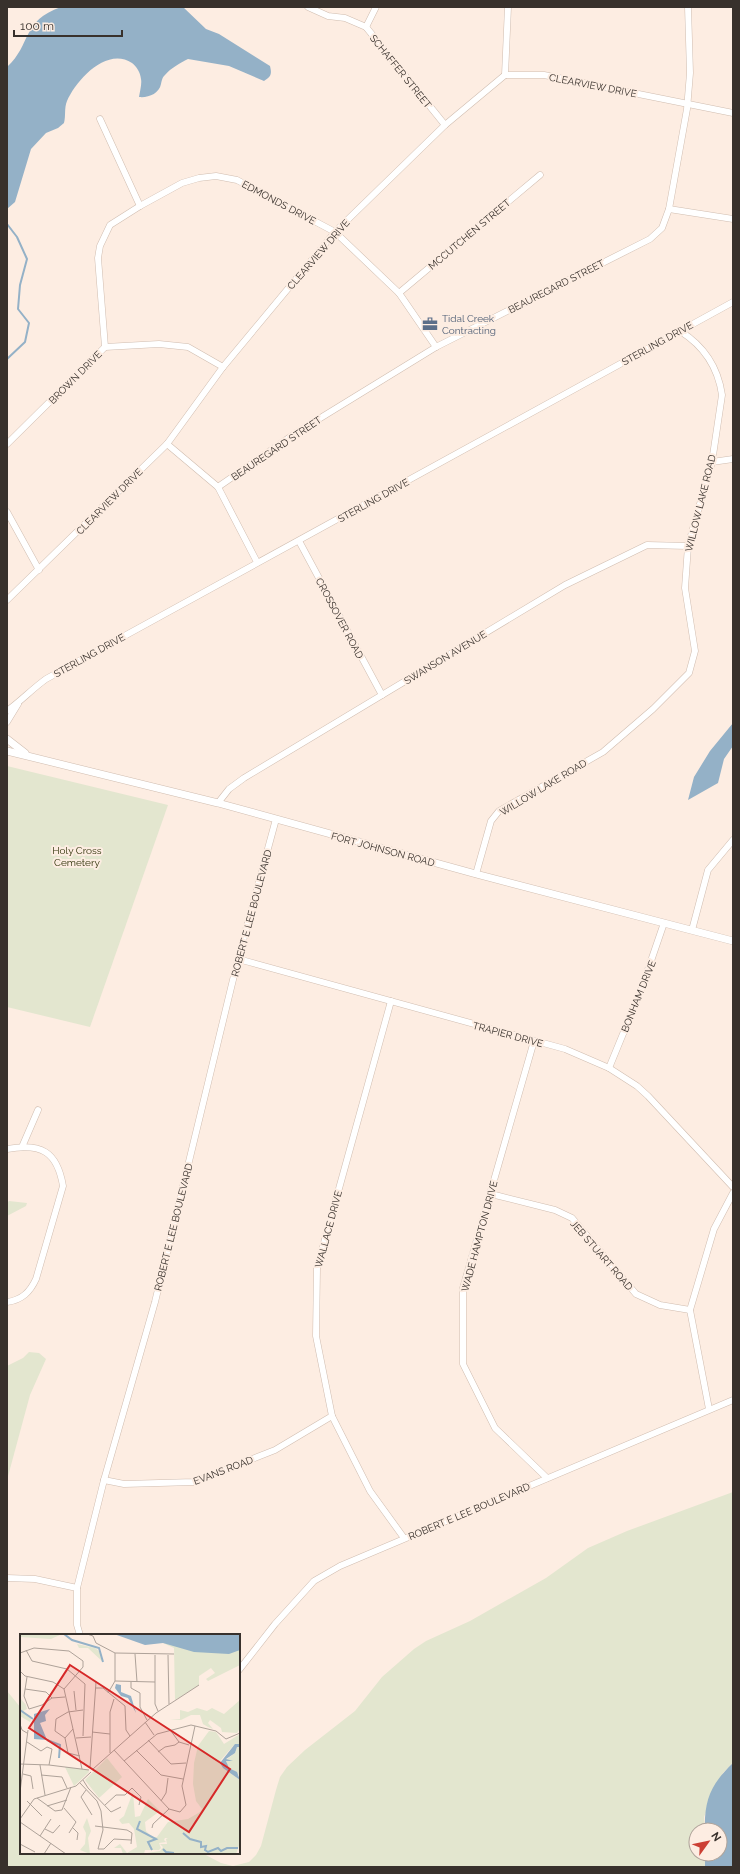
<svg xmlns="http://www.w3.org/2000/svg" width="740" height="1874" viewBox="0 0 740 1874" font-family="Raleway,sans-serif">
	<rect width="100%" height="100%" fill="#fdede2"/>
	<g fill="#e3e6cf">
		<polygon points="7,766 168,805 90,1027 7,1007"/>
		<polygon points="9,1201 27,1203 26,1206 7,1216 7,1203"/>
		<polygon points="29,1352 39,1353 46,1359 30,1395 7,1480 7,1366 23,1358"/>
		<polygon points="733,1492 733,1763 723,1773 704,1817 705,1830 696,1830 696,1854 705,1854 705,1867 7,1867 7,1691 21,1708 21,1853 202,1853 221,1863 233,1866 249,1862 256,1855 261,1846 276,1790 280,1777 287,1767 305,1750 355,1711 382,1677 414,1649 426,1641 470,1621 546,1578 588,1548 627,1531"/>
	</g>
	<g fill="#94b1c7">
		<path d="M61 7H183L206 29 219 34 270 66C272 74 271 77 264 81L229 66 188 59C180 63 171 68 165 75 162 78 162 80 161 84 159 94 148 98 139 97 140 91 142 84 141 79 140 72 137 67 132 63 107 46 76 80 67 101 64 108 66 116 64 123L58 128 46 133 31 149 15 202 7 209V67C32 44 21 21 61 7Z"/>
		<polygon points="733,723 733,746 724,759 718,783 688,800 694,777 710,751"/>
		<path d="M733 1763V1867H705V1854H720V1830H705C704 1800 711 1784 733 1763Z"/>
	</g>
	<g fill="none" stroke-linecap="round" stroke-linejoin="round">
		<polyline stroke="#94b1c7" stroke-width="2" points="7,224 17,237 27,259 20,285 18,309 29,323 25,342 7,359"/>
		<g stroke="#d0bdb0" stroke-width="7">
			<g id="minor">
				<polyline points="308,7 328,16 345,18 366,27 445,125"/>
				<polyline points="366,27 376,7"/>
				<polyline points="505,75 508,7"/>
				<polyline points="100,119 140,206"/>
				<polyline points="669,209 733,219"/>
				<polyline points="399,293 540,175"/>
				<polyline points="105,347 98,258 100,246 110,225 140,206 182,183 199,178 216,176 237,180 335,232 399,293 436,347"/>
				<polyline points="7,444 105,347 159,344 188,347 223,367"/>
				<polyline points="167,444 218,487 257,562"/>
				<polyline points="712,462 733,459"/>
				<polyline points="218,487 296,433 436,347 650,239 662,228 669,209 687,109 690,73 688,7"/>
				<polyline points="7,512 39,570"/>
				<polyline points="299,541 382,695"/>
				<polyline points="7,600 167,444 223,367 335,232 445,125 505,75 544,75 733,113"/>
				<path d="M7 711C21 701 32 689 46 679L733 302"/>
				<polyline points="7,722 18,704"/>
				<polyline points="218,803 229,789 244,778 565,585 647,545 688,546"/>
				<path d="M476 874 491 821 499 811 603 752 653 709 689 673 695 651 685 588 688 546 712 462 722 395C718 367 704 346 680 331"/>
				<polyline points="692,930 708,870 733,840"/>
				<polyline points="238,959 565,1049 609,1068 637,1086 648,1096 733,1187"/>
				<polyline points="391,1001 317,1268 316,1336 332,1416 370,1491 404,1538"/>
				<polyline points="534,1041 463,1288 463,1364 495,1428 547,1478"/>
				<polyline points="609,1068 641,990 664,923"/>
				<polyline points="22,1147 38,1110"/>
				<path d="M7 1149C41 1143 57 1151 63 1186L36 1279C30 1292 22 1300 7 1302"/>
				<polyline points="491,1194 555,1210 572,1218 636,1294 660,1305 690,1310"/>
				<polyline points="709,1409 690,1310 714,1229 733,1193"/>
				<polyline points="104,1480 124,1484 194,1482 275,1450 332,1416"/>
				<polyline points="7,1578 35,1579 77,1588"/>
				<polyline points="80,1635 77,1625 77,1588 104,1480 155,1302 238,959 276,819"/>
				<polyline points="239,1670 275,1624 314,1581 340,1566 733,1400"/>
			</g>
		</g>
		<g stroke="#d0bdb0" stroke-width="8">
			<g id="tertiary">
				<polyline points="7,739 25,753"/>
				<polyline points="7,751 218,803 476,874 733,941"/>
			</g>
		</g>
		<use href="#minor" stroke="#fff" stroke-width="6"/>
		<use href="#tertiary" stroke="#fff" stroke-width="7"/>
	</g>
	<defs>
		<g id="office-bare" transform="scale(1.2)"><path d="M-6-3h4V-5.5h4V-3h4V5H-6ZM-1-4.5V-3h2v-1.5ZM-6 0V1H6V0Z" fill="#5c6f8a" stroke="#fdede2" stroke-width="2.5" paint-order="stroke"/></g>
	</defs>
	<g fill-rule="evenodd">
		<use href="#office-bare" x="430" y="324"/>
	</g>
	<g text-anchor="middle" stroke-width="4" stroke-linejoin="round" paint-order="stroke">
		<g font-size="10" fill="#38312c" stroke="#fdede2">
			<text transform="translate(401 71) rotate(51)" y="4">SCHAFFER STREET</text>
			<text transform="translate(593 85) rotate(11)" y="4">CLEARVIEW DRIVE</text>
			<text transform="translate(279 202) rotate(28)" y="4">EDMONDS DRIVE</text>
			<text transform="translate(469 234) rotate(-40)" y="4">MCCUTCHEN STREET</text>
			<text transform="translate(318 254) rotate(-49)" y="4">CLEARVIEW DRIVE</text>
			<text transform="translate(556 286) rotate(-27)" y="4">BEAUREGARD STREET</text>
			<text transform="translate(657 343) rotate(-29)" y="4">STERLING DRIVE</text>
			<text transform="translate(75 377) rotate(-45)" y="4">BROWN DRIVE</text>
			<text transform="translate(276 448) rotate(-34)" y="4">BEAUREGARD STREET</text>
			<text transform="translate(373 500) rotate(-29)" y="4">STERLING DRIVE</text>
			<text transform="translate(109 501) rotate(-45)" y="4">CLEARVIEW DRIVE</text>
			<text transform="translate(700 503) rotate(-76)" y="4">WILLOW LAKE ROAD</text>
			<text transform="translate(340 618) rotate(62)" y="4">CROSSOVER ROAD</text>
			<text transform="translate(89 655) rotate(-29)" y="4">STERLING DRIVE</text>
			<text transform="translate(445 657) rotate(-31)" y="4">SWANSON AVENUE</text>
			<text transform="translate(543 787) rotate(-31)" y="4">WILLOW LAKE ROAD</text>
			<text transform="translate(383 849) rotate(15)" y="4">FORT JOHNSON ROAD</text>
			<text transform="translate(251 913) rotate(-75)" y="4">ROBERT E LEE BOULEVARD</text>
			<text transform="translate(638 996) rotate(-68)" y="4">BONHAM DRIVE</text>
			<text transform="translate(508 1034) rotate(15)" y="4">TRAPIER DRIVE</text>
			<text transform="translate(173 1227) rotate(-76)" y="4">ROBERT E LEE BOULEVARD</text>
			<text transform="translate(328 1229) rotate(-75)" y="4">WALLACE DRIVE</text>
			<text transform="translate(479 1236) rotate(-75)" y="4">WADE HAMPTON DRIVE</text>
			<text transform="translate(602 1255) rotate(49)" y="4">JEB STUART ROAD</text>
			<text transform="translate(223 1470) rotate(-21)" y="4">EVANS ROAD</text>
			<text transform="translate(469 1511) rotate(-23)" y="4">ROBERT E LEE BOULEVARD</text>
		</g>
		<g font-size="10" fill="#4e5e75" stroke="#fdede2" text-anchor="start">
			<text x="442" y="322">Tidal Creek<tspan x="442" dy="12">Contracting</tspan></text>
		</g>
		<g font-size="10" fill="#303309" stroke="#fdede2">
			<text x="77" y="854">Holy Cross<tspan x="77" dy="12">Cemetery</tspan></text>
		</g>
	</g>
	<g transform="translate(20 1634)">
		<rect width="220" height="220" fill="#fdede2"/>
		<path d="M0 0H42L31 5 0 3ZM143 9 220 13V31L188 47 186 45 195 39 191 34 179 42V51L155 66 154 14ZM57 10 75 14 80 18 83 28 68 14H59ZM0 64 6 71 7 75 3 77 11 85 10 88 0 82ZM220 66V94L217 99 202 98 201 94 190 86 188 89 193 95 188 93 183 90 180 81H171L161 86 150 85H160V76L168 78 177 74 187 77 192 74 204 80ZM189 97 196 98 204 110 220 100V110L213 112 200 127 203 134 220 146V209L216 220 127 219 140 217 143 213 140 210H147L146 205 148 204H145L144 206 146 208 139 209 141 214 139 216H125L124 220H103L101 214H94L100 210 107 219 117 213 114 195 109 189 102 190 99 186 104 182 113 158 115 183 120 182 128 165 140 177 125 188 126 197 132 203H137L148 188 168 185 180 178 182 175 176 167 173 150 174 129 178 112ZM217 113H220V142L207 131 206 126 215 119ZM87 124 102 143 79 164 65 146ZM45 133 68 136 69 138 54 152ZM67 184 71 197 68 204 70 220 60 216 65 210 66 199 63 193Z" fill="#e3e6cf"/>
		<path d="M94 0H220V16L209 20 174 18 143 9 125 11ZM96 50 101 51V58L111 62 116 79 108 64 101 62 95 54ZM30 75 25 81 26 87 20 89 27 106 14 105V80ZM215 110H220V113H217L215 119 206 125 213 127H206L209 134 217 138 220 146 203 134 200 129Z" fill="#94b1c7"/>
		<path fill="none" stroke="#94b1c7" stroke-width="2" d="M44 0 52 6 79 14 83 28M0 76 13 85M27 106 40 111 39 124M120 187 117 195 136 205 128 208 132 216M163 199 170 205 181 208V213L186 212 185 216 188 218 198 214 201 217 207 214H218M143 215 146 218 154 219"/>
		<path fill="none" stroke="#aea299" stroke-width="1" d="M67 0 73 2 76 9 95 19 154 20M6 16 12 27 47 35 65 50 63 102M0 19 14 14 49 17 63 27V33L44 55 62 135M115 20 117 48M135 21V70L138 77M148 21 149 70M0 37 5 42 33 48 44 55M7 43 4 62 9 75 22 71 32 64 45 63M95 47 135 48M111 48V54L120 59V73L127 86M75 54H83L105 72 106 96 110 102M5 55 26 58 32 64M54 57 56 76M88 59 95 47V19M125 88 134 101M0 90 2 96 7 99M53 95 45 104 48 119 60 122M151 97 159 108 169 111M196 97 206 105 220 99M72 98 90 100M45 104 35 97 36 85 48 78 63 76M56 104 71 103M128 106 151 130 166 129M7 108 21 117 27 113 32 115 29 131M94 116 149 175 160 178 166 171 162 152 175 92M116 116 141 141 163 145M138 118 145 113 155 111 159 108M90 119V78L94 65M104 127 137 100 171 91 196 97M0 130 29 131 69 136M20 131 25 161M70 134 76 48M73 135 136 79 179 51M3 140 11 142 13 155M21 141 42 143 47 154M63 146 68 154 91 178 101 173M60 149 77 167 81 177 83 196 78 215H84L94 205 111 206M66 156 61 163 72 181M0 158 8 96M17 164 35 177 42 176 51 153M7 167 22 182M141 167 146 159 148 144M85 171 96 161H105L112 154 121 163 119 171M27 172 47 166M44 174 56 188 49 199M0 185 14 165 56 152 71 138M0 188 46 220M75 192 107 196 112 199 111 210M53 194 58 199 57 206M132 194 133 190 149 175M25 195 33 199 40 191M20 202 31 185M0 210 15 218M24 220 31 209"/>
		<path fill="#d62828" fill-opacity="0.15" stroke="#d62828" stroke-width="2" d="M50 31 210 135 169 198 9 94Z"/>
		<rect width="220" height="220" fill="none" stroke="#38312c" stroke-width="2"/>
	</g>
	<rect width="740" height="1874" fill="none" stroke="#38312c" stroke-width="16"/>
	<g transform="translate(708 1842) rotate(57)"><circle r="19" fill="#fdede2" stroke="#aea299"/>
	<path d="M0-3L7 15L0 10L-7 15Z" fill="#cc3f34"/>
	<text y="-6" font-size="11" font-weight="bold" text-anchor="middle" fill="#38312c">N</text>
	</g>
	<path d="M14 30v6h108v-6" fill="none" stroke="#38312c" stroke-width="2"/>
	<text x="20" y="30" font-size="12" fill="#38312c" stroke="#fdede2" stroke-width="3" paint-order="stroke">100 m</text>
</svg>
